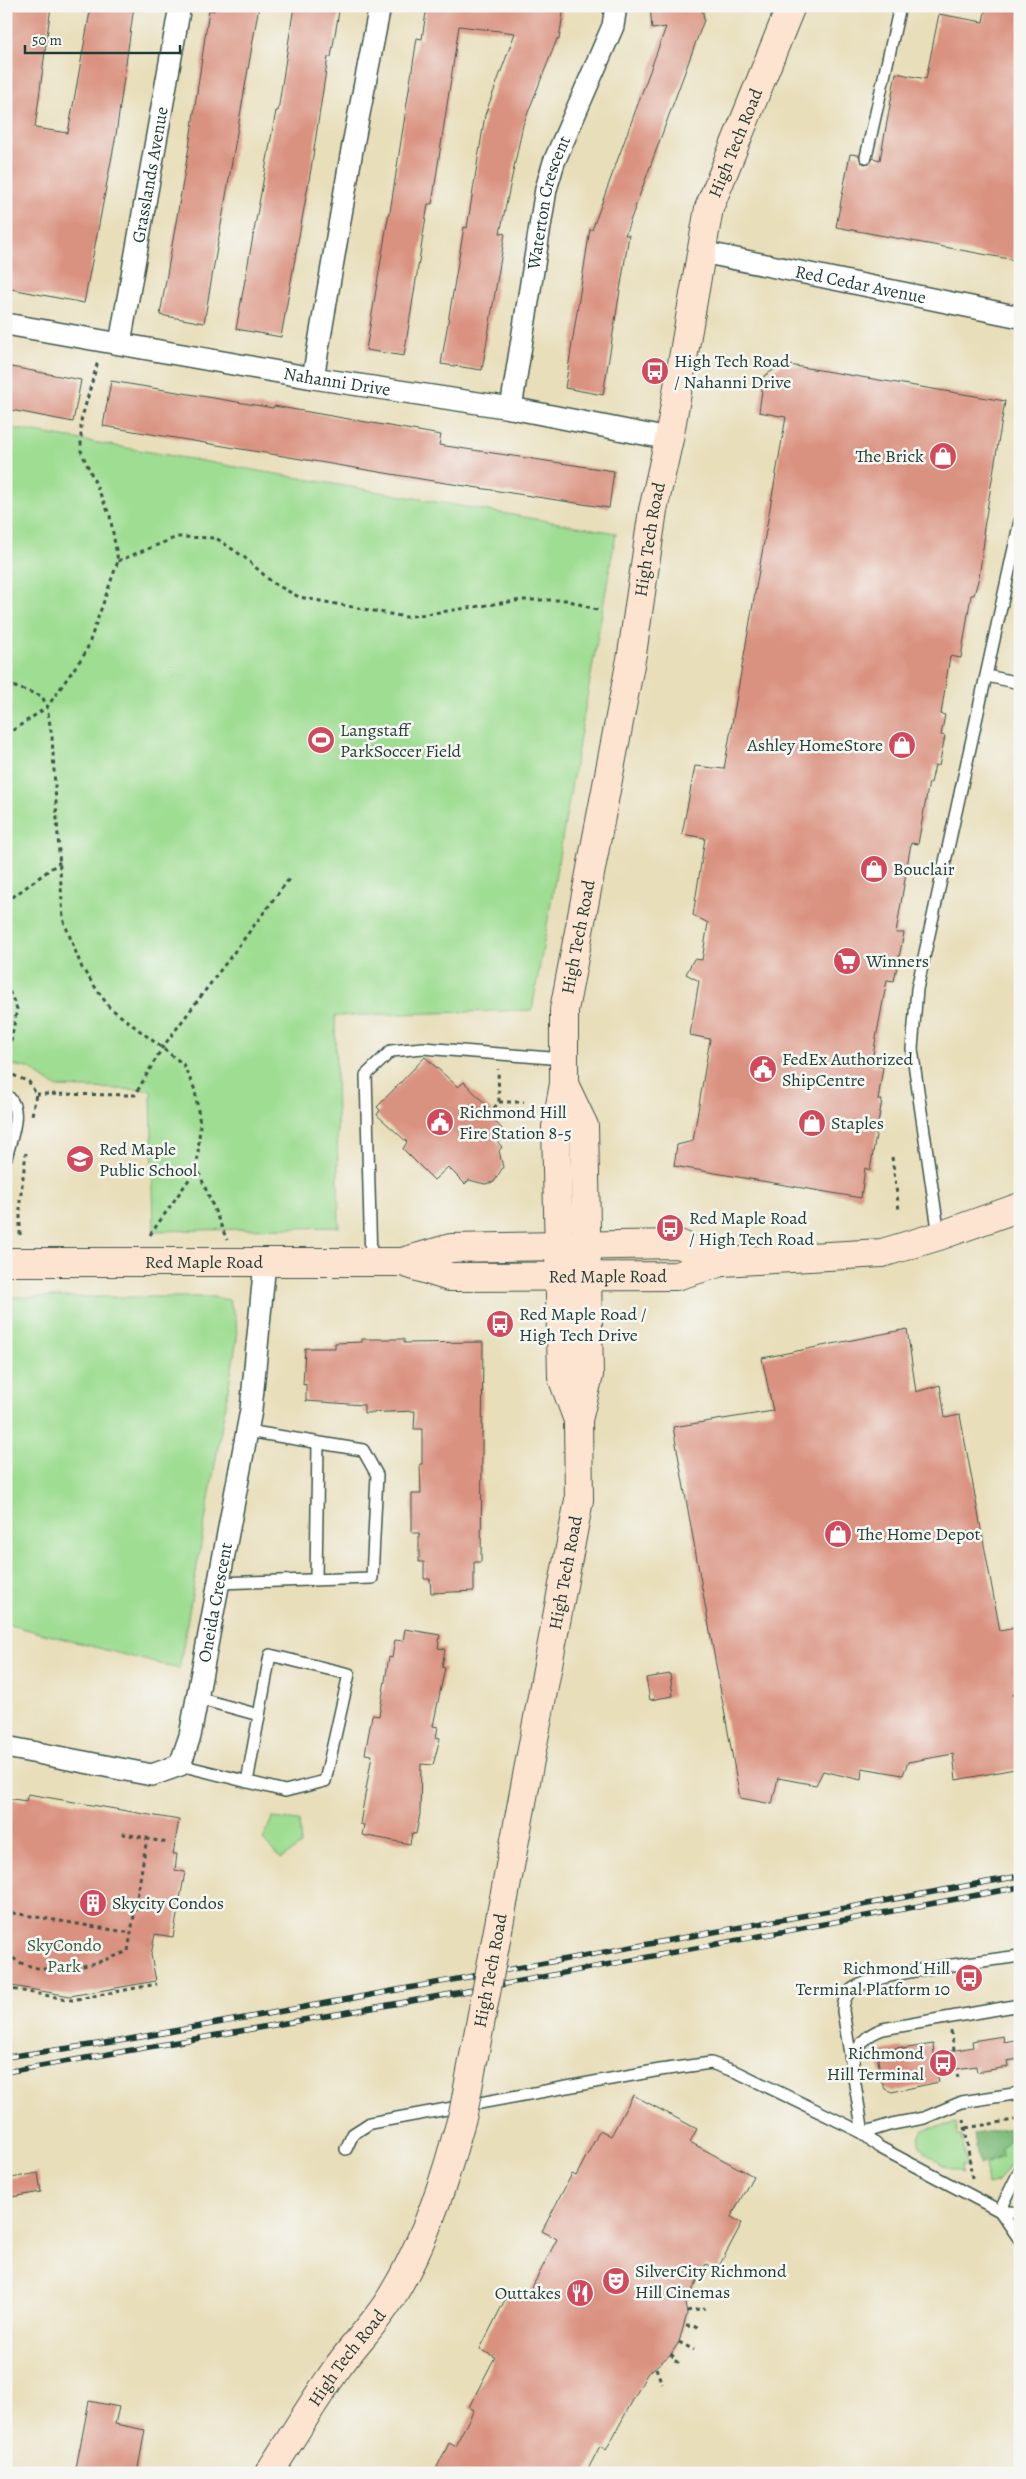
<svg xmlns="http://www.w3.org/2000/svg" width="1026" height="2479" viewBox="0 0 1026 2479" font-family="Alegreya,serif">
	<rect width="100%" height="100%" fill="#f6f6f2"/>
	<filter id="ink" filterUnits="userSpaceOnUse"><feTurbulence type="fractalNoise" baseFrequency=".02" numOctaves="2"/><feDisplacementMap in="SourceGraphic" scale="10" xChannelSelector="R" yChannelSelector="G"/><feConvolveMatrix kernelMatrix="1 2 1 2 8 2 1 2 1" color-interpolation-filters="sRGB"/></filter>
	<filter id="wash" filterUnits="userSpaceOnUse"><feTurbulence type="fractalNoise" baseFrequency=".0096" numOctaves="4" result="noise"/><feDisplacementMap in="SourceGraphic" scale="20" xChannelSelector="R" yChannelSelector="G"/><feGaussianBlur stdDeviation="1.12" result="paint"/><feColorMatrix in="noise" values="0 0 0 0 0 0 0 0 0 0 0 0 0 0 0 0 0 1.4 0 .05"/><feComposite in="paint" operator="in"/></filter>
	<g filter="url(#wash)">
		<rect width="100%" height="100%" fill="#e8deba"/>
		<g fill="#9edd92" stroke="#5e8d63">
			<polygon points="6,427 616,533 532,1010 335,1016 339,1227 154,1231 151,1090 56,1087 29,1068 6,1064"/>
			<polygon points="6,1297 214,1297 229,1300 236,1318 237,1339 179,1669 6,1624"/>
			<polygon points="272,1818 299,1821 301,1845 281,1859 263,1840"/>
			<path d="M956 2123 958 2136H962L967 2166 961 2168 962 2174C947 2166 906 2152 923 2130Z"/>
			<polygon points="1020,2133 1020,2146 1003,2175 996,2183 988,2185 985,2164 1002,2157 1001,2149 1012,2137"/>
		</g>
		<polygon fill="#7ebc7c" stroke="#4e7c58" points="1019,2122 1020,2122 1020,2133 1012,2137 1001,2149 1002,2157 979,2165 974,2134 1019,2127"/>
		<g id="blocks">
			<g fill="#da9280">
				<polygon points="11,6 51,6 35,128 68,133 91,6 134,6 116,135 84,303 6,288 6,38"/>
				<polygon points="215,6 259,6 204,323 160,315 189,147 209,10 214,11"/>
				<polygon points="294,6 340,6 331,57 328,57 311,169 281,337 236,329 276,111 278,111"/>
				<polygon points="427,6 564,6 559,40 557,39 523,125 500,233 505,234 482,370 441,364 464,227 467,228 485,115 515,33 459,26 432,204 428,204 404,356 366,350 389,212 390,212 417,38 422,39"/>
				<polygon points="650,6 702,6 704,20 625,235 629,235 603,395 565,388 590,229 592,230 666,27 652,29"/>
				<polygon points="986,6 1020,6 1020,261 836,227 850,154 859,155 861,162 865,164 871,162 873,158 880,160 896,73 926,79 939,14 983,22"/>
				<polygon points="783,364 1005,401 983,534 985,534 979,577 974,595 971,595 961,658 950,656 941,714 945,715 941,735 945,736 939,766 935,765 931,783 929,782 918,844 911,843 896,933 904,933 894,981 887,980 871,1065 883,1067 878,1100 882,1100 870,1170 865,1168 861,1198 674,1166 677,1145 693,1141 710,1039 690,1035 699,981 686,974 694,959 702,960 708,923 693,915 705,838 682,834 695,766 724,769 786,417 759,412 764,376"/>
				<polygon points="6,366 81,380 73,422 6,409"/>
				<polygon points="111,381 273,408 274,406 441,435 439,445 614,471 609,508 433,481 103,426"/>
				<polygon points="425,1057 458,1087 464,1082 492,1111 489,1114 502,1129 495,1139 502,1147 499,1151 503,1167 494,1182 485,1184 469,1180 465,1184 448,1167 434,1180 403,1149 407,1142 377,1115 380,1110 377,1107"/>
				<polygon points="907,1329 916,1392 940,1385 945,1418 960,1415 1000,1631 1020,1627 1020,1693 1013,1694 1020,1735 1020,1768 956,1780 953,1754 908,1762 903,1775 862,1768 861,1780 823,1771 816,1785 778,1778 772,1804 740,1798 673,1427 773,1411 762,1358"/>
				<polygon points="362,1339 404,1339 404,1343 483,1342 481,1562 474,1562 474,1591 431,1593 430,1579 424,1579 424,1562 419,1562 419,1533 412,1533 412,1494 421,1494 420,1464 422,1464 422,1429 414,1429 415,1411 364,1413 364,1405 306,1401 306,1384 303,1385 305,1348 335,1348 335,1343 362,1342"/>
				<polygon points="405,1629 440,1635 438,1648 445,1649 442,1667 445,1668 433,1726 438,1727 436,1737 440,1738 433,1765 421,1764 420,1814 416,1834 412,1833 410,1844 362,1835 364,1825 360,1824 372,1755 365,1754 372,1715 379,1716 389,1657 392,1658 395,1640 403,1641"/>
				<polygon points="670,1674 673,1696 650,1700 646,1678"/>
				<polygon points="28,1794 179,1820 173,1854 177,1854 175,1870 185,1872 173,1937 155,1934 151,1955 156,1981 70,1996 6,1985 6,1798 26,1801"/>
				<polygon points="1003,2036 1004,2042 1020,2039 1020,2059 1007,2061 1008,2067 977,2072 976,2066 937,2072 939,2082 892,2092 885,2089 882,2082 878,2060 879,2053 885,2050 902,2047 902,2049 933,2044 934,2054 973,2047 972,2041"/>
				<polygon points="633,2095 697,2129 690,2142 753,2176 731,2217 742,2223 717,2270 706,2264 685,2304 687,2314 679,2342 671,2354 647,2374 606,2450 600,2446 586,2473 434,2473 449,2443 455,2446 474,2410 469,2407 495,2357 480,2349 509,2292 525,2301 557,2239 542,2231 572,2174 576,2176 600,2130 611,2136"/>
				<polygon points="38,2173 41,2192 6,2198 6,2179"/>
				<polygon points="89,2401 119,2407 115,2424 145,2430 137,2473 75,2473"/>
			</g>
		</g>
	</g>
	<g filter="url(#ink)">
		<use href="#blocks" fill-opacity="0" stroke="#3d5548" stroke-width="1"/>
		<g fill="none" stroke-linecap="round" stroke-linejoin="round">
			<g stroke="#3d5548" stroke-width="14">
				<g id="lane">
					<polyline points="866,157 900,6"/>
					<polyline points="987,676 1020,683"/>
					<path d="M6 1095C25 1108 10 1140 6 1158"/>
					<polyline points="939,1236 912,1049 917,989 1020,521"/>
					<polyline points="371,1262 366,1075 391,1051 423,1048 564,1059"/>
					<polyline points="316,1579 318,1443"/>
					<polyline points="219,1583 372,1578 377,1475 363,1450 247,1431"/>
					<polyline points="197,1698 259,1715"/>
					<polyline points="180,1765 285,1791 325,1781 349,1674 270,1655 247,1782"/>
					<path d="M853 2062C856 2046 867 2034 883 2029L1020 2005"/>
					<path d="M863 2133 843 2011C843 2003 845 1996 851 1990 874 1972 986 1961 1020 1956"/>
					<polyline points="863,2133 892,2124 924,2118 962,2102 1020,2093"/>
					<polyline points="346,2149 353,2134 370,2123 660,2070 711,2063 739,2073 863,2133 879,2147 1000,2211 1020,2213"/>
					<polyline points="1000,2211 1020,2170"/>
					<polyline points="1000,2211 1020,2240"/>
				</g>
			</g>
			<g stroke="#3d5548" stroke-width="24">
				<g id="street">
					<path id="s1" d="M702 252 1020 317"/>
					<path id="s2" d="M6 324 313 378 511 408 669 439"/>
					<path id="s3" d="M120 343 180 6"/>
					<polyline points="313,378 352,150 380,6"/>
					<path id="s4" d="M511 408 546 189 554 162 613 26 616 6"/>
					<path id="s5" d="M6 1747 152 1775 180 1765 190 1736 251 1410 265 1262"/>
				</g>
			</g>
			<g stroke="#3d5548" stroke-width="30">
				<g id="secondary">
					<path id="s6" d="M6 1262H402L451 1248 679 1244 722 1262"/>
					<path id="s7" d="M402 1262 449 1277 676 1276 722 1262 882 1253 939 1236 1020 1207"/>
					<path id="s8" d="M578 1420 562 1377 556 1127 564 1084V1010L632 654 653 510 669 439 709 208 791 6"/>
					<path id="s9" d="M504 1898 579 1500 578 1420 589 1375 584 1126 564 1084"/>
					<path id="s10" d="M269 2473C291 2439 312 2404 335 2371 353 2345 376 2323 392 2296 422 2247 441 2193 456 2138"/>
				</g>
			</g>
			<g stroke="#3d5548" stroke-width="3" stroke-dasharray="4 4" stroke-linecap="butt">
				<polyline points="118,561 177,537 216,538 244,557 273,583 299,597 406,617 522,600 567,600 600,611"/>
				<polyline points="6,684 42,696 47,707 52,737 63,919 82,968 109,1007 183,1064 195,1090 200,1124 197,1168 227,1240"/>
				<polyline points="6,735 47,707 86,652 118,561 110,516 81,451 81,421 98,361"/>
				<polyline points="6,902 60,862"/>
				<polyline points="6,984 17,1009 6,1068"/>
				<polyline points="6,1072 29,1082 36,1094 32,1115"/>
				<polyline points="36,1094 135,1095 162,1048 289,879"/>
				<polyline points="499,1102 524,1102"/>
				<polyline points="494,1108 499,1102 498,1069"/>
				<polyline points="892,1157 899,1210"/>
				<polyline points="20,1235 20,1201 26,1153"/>
				<polyline points="150,1235 197,1168"/>
				<polyline points="6,1914 7,1912 131,1933"/>
				<path d="M6 1954C12 1957 18 1962 24 1964 56 1977 98 1964 128 1951L147 1838 124 1834 168 1843"/>
				<polyline points="6,1988 72,2000 157,1984"/>
				<polyline points="951,2031 954,2050"/>
				<polyline points="957,2074 959,2081"/>
				<polyline points="964,2119 972,2178"/>
				<polyline points="966,2128 1020,2119"/>
				<polyline points="687,2311 705,2308"/>
				<polyline points="686,2326 701,2327"/>
				<polyline points="679,2342 694,2350"/>
				<polyline points="671,2354 681,2366"/>
				<polyline points="656,2368 662,2384"/>
				<polyline points="1016,2473 1020,2468"/>
			</g>
			<use href="#lane" stroke="#fff" stroke-width="11"/>
			<use href="#street" stroke="#fff" stroke-width="21"/>
			<use href="#secondary" stroke="#fde4d0" stroke-width="28"/>
			<g stroke="#1f3d34" stroke-width="5.5">
				<g id="rail">
					<polyline points="6,2057 119,2041 1020,1876"/>
					<polyline points="6,2072 457,1993 1020,1887"/>
				</g>
			</g>
			<use href="#rail" stroke="#f6f6f2" stroke-width="4" stroke-dasharray="11" stroke-linecap="butt"/>
			<g stroke="#3d5548" stroke-width="30" stroke-linecap="butt">
				<g id="secondary-bridge">
					<path id="s11" d="M456 2138 463 2114 504 1898"/>
				</g>
			</g>
			<use href="#secondary-bridge" stroke="#fde4d0" stroke-width="28"/>
		</g>
	</g>
	<defs>
		<g id="bus-disc" transform="scale(1.4375)"><circle r="9.5" fill="#d1495b" stroke="#f6f6f2"/><path d="M-5-6H5V4H4V6H2V4H-2V6H-4V4H-5ZM-3.5-4V0h7V-4ZM-3.5 1.2v1.5H-2V1.2ZM2 1.2v1.5H3.5V1.2Z" fill="#fff"/></g>
		<g id="shop-disc" transform="scale(1.4375)"><circle r="9.5" fill="#d1495b" stroke="#f6f6f2"/><path d="M-5-2.5h2.3a2.7 3.5 0 0 1 5.4 0H5L5.5 6h-11ZM-1.5-2.5h3a1.5 2.3 0 0 0-3 0Z" fill="#fff"/></g>
		<g id="stadium-disc" transform="scale(1.4375)"><circle r="9.5" fill="#d1495b" stroke="#f6f6f2"/><path d="M0-5a6.5 5 0 1 0 0 10a6.5 5 0 1 0 0-10ZM-3.5-1.8h7v3.6h-7Z" fill="#fff"/></g>
		<g id="supermarket-disc" transform="scale(1.4375)"><circle r="9.5" fill="#d1495b" stroke="#f6f6f2"/><path d="M-6-5.5h2.5l.6 2H6L4.5 2H-2.5L-4.4-4H-6ZM-1.5 3.2a1.3 1.3 0 1 0 .1 0ZM3 3.2a1.3 1.3 0 1 0 .1 0Z" fill="#fff"/></g>
		<g id="civic-disc" transform="scale(1.4375)"><circle r="9.5" fill="#d1495b" stroke="#f6f6f2"/><path d="M-.6-6.5H3V-4.5H.6V-3L4-1V1h2V6H-6V1h2V-1L-.6-3ZM-1.2 2.5V6h2.4V2.5Z" fill="#fff"/></g>
		<g id="school-disc" transform="scale(1.4375)"><circle r="9.5" fill="#d1495b" stroke="#f6f6f2"/><path d="M0-5L7-2L0 1L-7-2ZM-4 1L0 2.5L4 1V4Q0 6-4 4Z" fill="#fff"/></g>
		<g id="building-disc" transform="scale(1.4375)"><circle r="9.5" fill="#d1495b" stroke="#f6f6f2"/><path d="M-4-6H4V6H1V3H-1V6H-4ZM-2.5-4.3h1.7v1.8h-1.7ZM.8-4.3h1.7v1.8H.8ZM-2.5-1h1.7V.8h-1.7ZM.8-1h1.7V.8H.8Z" fill="#fff"/></g>
		<g id="theatre-disc" transform="scale(1.4375)"><circle r="9.5" fill="#d1495b" stroke="#f6f6f2"/><path d="M-5-5.5Q0-4 5-5.5V0Q5 5 0 6Q-5 5-5 0ZM-3.3-2.5H-1v1.5H-3.3ZM1-2.5H3.3v1.5H1ZM-2.8 1Q0 5.5 2.8 1Z" fill="#fff"/></g>
		<g id="restaurant-disc" transform="scale(1.4375)"><circle r="9.5" fill="#d1495b" stroke="#f6f6f2"/><path d="M-5-6h1v4h1v-4h1v4h1v-4h1v5L-1.5 .5V6h-2V.5L-5-1ZM5-6V6H3V1.5H1.5Q1.5-4 5-6Z" fill="#fff"/></g>
	</defs>
	<g fill-rule="evenodd">
		<use href="#bus-disc" x="655" y="371"/>
		<use href="#shop-disc" x="943" y="456"/>
		<use href="#stadium-disc" x="321" y="740"/>
		<use href="#shop-disc" x="902" y="745"/>
		<use href="#shop-disc" x="874" y="869"/>
		<use href="#supermarket-disc" x="847" y="961"/>
		<use href="#civic-disc" x="763" y="1069"/>
		<use href="#civic-disc" x="440" y="1122"/>
		<use href="#shop-disc" x="812" y="1123"/>
		<use href="#school-disc" x="80" y="1159"/>
		<use href="#bus-disc" x="670" y="1228"/>
		<use href="#bus-disc" x="500" y="1324"/>
		<use href="#shop-disc" x="838" y="1534"/>
		<use href="#building-disc" x="93" y="1903"/>
		<use href="#bus-disc" x="969" y="1978"/>
		<use href="#bus-disc" x="943" y="2063"/>
		<use href="#theatre-disc" x="616" y="2281"/>
		<use href="#restaurant-disc" x="580" y="2293"/>
	</g>
	<g text-anchor="middle" stroke-width="5" stroke-linejoin="round" paint-order="stroke">
		<g font-size="18" fill="#1f3d34" stroke="#f6f6f2">
			<text dy="6" stroke="none"><textPath href="#s8" startOffset="1299">High Tech Road</textPath></text>
			<text dy="6" stroke="none"><textPath href="#s3" startOffset="171">Grasslands Avenue</textPath></text>
			<text dy="6" stroke="none"><textPath href="#s4" startOffset="209">Waterton Crescent</textPath></text>
			<text dy="6" stroke="none"><textPath href="#s1" startOffset="162">Red Cedar Avenue</textPath></text>
			<text dy="6" stroke="none"><textPath href="#s2" startOffset="336">Nahanni Drive</textPath></text>
			<text dy="6" stroke="none"><textPath href="#s8" startOffset="892">High Tech Road</textPath></text>
			<text dy="6" stroke="none"><textPath href="#s8" startOffset="488">High Tech Road</textPath></text>
			<text dy="6" stroke="none"><textPath href="#s6" startOffset="198">Red Maple Road</textPath></text>
			<text dy="6" stroke="none"><textPath href="#s7" startOffset="208">Red Maple Road</textPath></text>
			<text dy="6" stroke="none"><textPath href="#s9" startOffset="331">High Tech Road</textPath></text>
			<text dy="6" stroke="none"><textPath href="#s5" startOffset="345">Oneida Crescent</textPath></text>
			<text dy="6" stroke="none"><textPath href="#s11" startOffset="171">High Tech Road</textPath></text>
			<text dy="6" stroke="none"><textPath href="#s10" startOffset="139">High Tech Road</textPath></text>
		</g>
		<g font-size="18" fill="#1f3d34" stroke="#f6f6f2" text-anchor="start">
			<text x="674" y="367">High Tech Road<tspan x="674" dy="21">/ Nahanni Drive</tspan></text>
			<text x="924" y="462" text-anchor="end">The Brick</text>
			<text x="340" y="736">Langstaff<tspan x="340" dy="21">ParkSoccer Field</tspan></text>
			<text x="883" y="751" text-anchor="end">Ashley HomeStore</text>
			<text x="893" y="875">Bouclair</text>
			<text x="866" y="967">Winners</text>
			<text x="782" y="1065">FedEx Authorized<tspan x="782" dy="21">ShipCentre</tspan></text>
			<text x="459" y="1118">Richmond Hill<tspan x="459" dy="21">Fire Station 8-5</tspan></text>
			<text x="831" y="1129">Staples</text>
			<text x="99" y="1155">Red Maple<tspan x="99" dy="21">Public School</tspan></text>
			<text x="689" y="1224">Red Maple Road<tspan x="689" dy="21">/ High Tech Road</tspan></text>
			<text x="519" y="1320">Red Maple Road /<tspan x="519" dy="21">High Tech Drive</tspan></text>
			<text x="857" y="1540">The Home Depot</text>
			<text x="112" y="1909">Skycity Condos</text>
			<text x="950" y="1974" text-anchor="end">Richmond Hill<tspan x="950" dy="21">Terminal Platform 10</tspan></text>
			<text x="924" y="2059" text-anchor="end">Richmond<tspan x="924" dy="21">Hill Terminal</tspan></text>
			<text x="635" y="2277">SilverCity Richmond<tspan x="635" dy="21">Hill Cinemas</tspan></text>
			<text x="561" y="2299" text-anchor="end">Outtakes</text>
		</g>
		<g font-size="18" fill="#385d47" stroke="#f6f6f2">
			<text x="64" y="1951">SkyCondo<tspan x="64" dy="21">Park</tspan></text>
		</g>
	</g>
	<rect width="1026" height="2479" fill="none" stroke="#f6f6f2" stroke-width="25"/>
	<path d="M25 45v8h155v-8" fill="none" stroke="#1f3d34" stroke-width="2.5"/>
	<text x="32" y="45" font-size="15" fill="#1f3d34" stroke="#f6f6f2" stroke-width="4" paint-order="stroke">50 m</text>
</svg>
